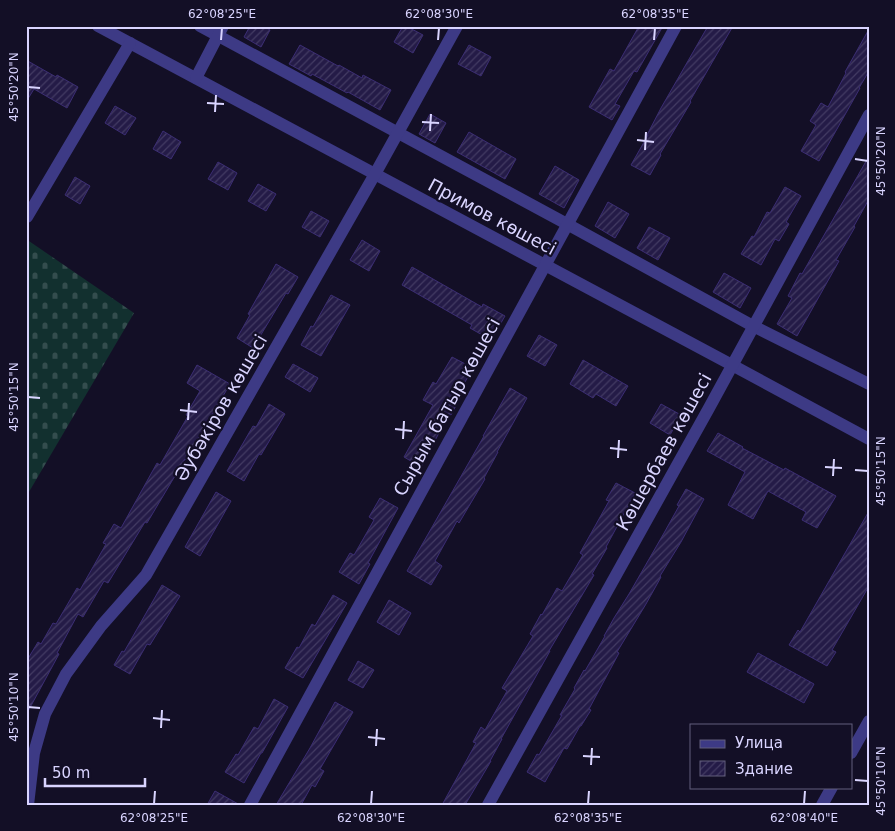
<svg xmlns="http://www.w3.org/2000/svg" width="895" height="831" viewBox="0 0 895 831" font-family="'DejaVu Sans',sans-serif">
	<defs>
		<pattern id="cemetery-stones" width="16" height="16" patternUnits="userSpaceOnUse" patternTransform="scale(1.25)"><rect width="16" height="16" fill="#12302f"/><path d="M2 7V4a2 2 0 0 1 4 0v3zM10 15v-3a2 2 0 0 1 4 0v3z" fill="#344d4e"/></pattern>
		<pattern id="building-hatch" width="6" height="6" patternUnits="userSpaceOnUse" patternTransform="scale(1.25)"><rect width="6" height="6" fill="#241b47"/><path d="M-1 1l2-2M0 6l6-6M5 7l2-2" fill="none" stroke="#433b63"/></pattern>
	</defs>
	<rect width="100%" height="100%" fill="#130f26"/>
	<polygon fill="url(#cemetery-stones)" points="26,239 134,313 26,497"/>
	<g fill="url(#building-hatch)" stroke="#3b2d73">
		<polygon points="250,26 263,26 270,30 261,47 244,37"/>
		<polygon points="403,26 406,26 423,35 413,53 394,42"/>
		<polygon points="639,26 663,26 637,72 634,71 615,104 620,106 612,120 589,107 610,69 614,71"/>
		<polygon points="708,26 733,26 690,101 691,102 660,154 661,155 650,175 631,165 648,135 647,135 661,108"/>
		<polygon points="869,29 869,71 859,88 860,88 819,161 801,151 816,125 810,121 821,103 828,107 846,73 845,72"/>
		<polygon points="300,45 338,66 339,65 362,78 363,75 391,90 380,110 348,92 347,93 312,74 311,76 289,64"/>
		<polygon points="469,45 491,57 481,76 458,64"/>
		<polygon points="26,60 56,77 57,75 78,87 67,108 34,89 26,102"/>
		<polygon points="115,106 136,118 125,135 105,123"/>
		<polygon points="430,114 446,123 435,143 419,134"/>
		<polygon points="163,131 181,142 171,159 153,149"/>
		<polygon points="469,132 516,159 505,179 457,152"/>
		<polygon points="869,156 869,199 854,226 855,227 836,260 839,261 797,336 777,324 792,298 788,296 800,273 802,274"/>
		<polygon points="218,162 237,173 228,190 208,179"/>
		<polygon points="555,166 579,180 564,208 539,194"/>
		<polygon points="75,177 90,186 80,204 65,195"/>
		<polygon points="258,184 276,194 266,211 248,201"/>
		<polygon points="785,187 801,196 786,222 789,224 779,241 775,239 761,265 741,254 752,236 754,237 767,212 770,213"/>
		<polygon points="608,202 629,214 615,238 595,226"/>
		<polygon points="311,211 329,221 320,237 302,227"/>
		<polygon points="649,227 670,238 658,260 637,248"/>
		<polygon points="362,240 380,251 369,271 350,260"/>
		<polygon points="276,264 298,277 288,294 286,293 253,348 237,338 250,315 248,314"/>
		<polygon points="412,267 482,307 483,304 505,316 491,340 470,328 472,325 402,285"/>
		<polygon points="724,273 751,288 740,308 713,292"/>
		<polygon points="331,295 350,305 321,356 301,345 311,326 313,327"/>
		<polygon points="539,335 557,345 545,366 527,356"/>
		<polygon points="452,357 473,368 457,396 460,398 451,415 449,414 421,467 404,457 433,405 423,400 433,382 436,384"/>
		<polygon points="583,360 628,386 616,406 596,394 593,398 570,384"/>
		<polygon points="293,364 318,378 310,392 285,377"/>
		<polygon points="197,365 230,384 186,460 185,459 147,523 145,522 108,583 104,581 83,617 78,614 57,653 59,654 26,715 26,662 38,642 41,644 53,623 56,624 77,588 80,590 106,544 103,543 114,524 121,528 157,463 160,465 188,416 186,415 200,391 187,383"/>
		<polygon points="510,388 527,398 497,452 498,452 484,478 485,479 459,523 457,521 435,561 442,566 431,585 407,571 484,436 483,436"/>
		<polygon points="269,404 285,414 261,455 259,454 244,481 227,471 253,426 256,427"/>
		<polygon points="661,404 681,415 670,435 650,423"/>
		<polygon points="718,433 743,447 742,448 784,470 785,468 836,496 817,528 802,520 806,512 768,491 753,519 728,505 745,472 707,451"/>
		<polygon points="616,483 635,493 606,547 607,548 592,574 594,575 549,651 550,651 501,739 502,739 490,761 491,761 465,805 442,805 476,743 473,742 481,727 485,730 507,691 502,688 533,636 530,634 541,614 542,615 557,588 562,591 583,555 580,553 609,501 606,500"/>
		<polygon points="686,489 704,499 681,542 660,576 661,577 646,604 617,652 619,653 589,709 591,710 581,726 580,726 567,749 564,748 545,782 527,772 537,754 539,755 562,715 560,715 575,689 574,688 584,670 585,671 605,636 604,636 614,618 629,594 664,533 679,506 677,505"/>
		<polygon points="216,492 231,501 200,556 185,547"/>
		<polygon points="380,498 398,508 368,563 370,564 359,584 339,572 350,553 354,555 374,520 369,517"/>
		<polygon points="869,511 869,586 832,650 836,652 827,666 789,645 798,630 800,632"/>
		<polygon points="162,585 180,596 150,645 147,644 130,674 114,665 122,651 124,652"/>
		<polygon points="333,595 347,603 303,678 285,668 297,647 299,648 312,624 315,626"/>
		<polygon points="389,600 411,613 399,635 377,622"/>
		<polygon points="758,653 814,684 804,703 747,672"/>
		<polygon points="358,661 374,670 363,688 348,680"/>
		<polygon points="274,699 288,707 262,753 261,753 244,783 225,772 236,754 238,755 254,727 258,729"/>
		<polygon points="335,702 353,712 320,769 324,771 315,787 312,785 301,805 276,805 310,748"/>
		<polygon points="215,791 240,805 207,805"/>
	</g>
	<g fill="none" stroke-linecap="round" stroke-linejoin="round">
		<g stroke="#3d3a85" stroke-width="12">
			<polyline points="98,26 732,365 869,439"/>
			<polyline points="200,26 567,224 753,326 869,384"/>
			<polyline points="196,78 223,26"/>
			<polyline points="27,217 130,43"/>
			<polyline points="851,753 869,721"/>
			<polyline points="28,805 34,753 45,714 66,674 101,626 146,575 375,174 457,26"/>
			<polyline points="250,805 676,26"/>
			<polyline points="488,805 709,408 869,115"/>
			<polyline points="822,805 832,787"/>
		</g>
	</g>
	<path fill="none" stroke="#d9d4ff" stroke-width="2" d="M221 40 222 28M438 40 439 28M654 40 655 28M28 87 40 88M207 103 224 104M215 112 216 95M422 122 439 123M430 131 431 114M637 140 654 142M645 150 646 132M855 159 868 161M28 397 40 398M180 410 197 412M188 420 189 403M395 429 412 431M403 439 404 421M610 448 627 450M618 458 619 440M825 467 842 468M855 470 868 471M833 476 834 459M28 707 40 708M153 718 170 720M161 728 162 710M368 737 385 739M376 746 377 729M583 756 600 757M591 765 592 748M855 780 868 781M154 804 155 791M371 804 372 791M588 804 589 791M804 804 805 791"/>
	<g text-anchor="middle" stroke-width="4.5" stroke-linejoin="round" paint-order="stroke">
		<g font-size="18" fill="#d9d4ff" stroke="#130f26">
			<text transform="translate(492 217) rotate(28)" y="6">Примов көшесі</text>
			<text transform="translate(447 407) rotate(-61)" y="6">Сырым батыр көшесі</text>
			<text transform="translate(221 408) rotate(-60)" y="6">Әубәкіров көшесі</text>
			<text transform="translate(664 452) rotate(-61)" y="6">Көшербаев көшесі</text>
		</g>
	</g>
	<rect width="895" height="831" fill="none" stroke="#130f26" stroke-width="55"/>
	<rect x="690" y="724" width="162" height="65" fill="#130f26" stroke="#625e7d"/>
	<rect x="700" y="740" width="25" height="8" fill="#3d3a85" stroke="#625e7d"/>
	<text x="735" y="748" font-size="15" fill="#d9d4ff">Улица</text>
	<rect x="700" y="761" width="25" height="15" fill="url(#building-hatch)" stroke="#625e7d"/>
	<text x="735" y="774" font-size="15" fill="#d9d4ff">Здание</text>
	<path d="M45 778v8h100v-8" fill="none" stroke="#d9d4ff" stroke-width="2.5"/>
	<text x="52" y="778" font-size="15" fill="#d9d4ff" stroke="#130f26" stroke-width="4" paint-order="stroke">50 m</text>
	<rect x="28" y="28" width="840" height="776" fill="none" stroke="#d9d4ff" stroke-width="2"/>
	<g font-size="12" text-anchor="middle" fill="#d9d4ff">
		<text x="222" y="18">62°08'25"E</text>
		<text x="439" y="18">62°08'30"E</text>
		<text x="655" y="18">62°08'35"E</text>
		<text transform="translate(14 87) rotate(-90)" y="4">45°50'20"N</text>
		<text transform="translate(881 161) rotate(-90)" y="4">45°50'20"N</text>
		<text transform="translate(14 397) rotate(-90)" y="4">45°50'15"N</text>
		<text transform="translate(881 471) rotate(-90)" y="4">45°50'15"N</text>
		<text transform="translate(14 707) rotate(-90)" y="4">45°50'10"N</text>
		<text transform="translate(881 781) rotate(-90)" y="4">45°50'10"N</text>
		<text x="154" y="822">62°08'25"E</text>
		<text x="371" y="822">62°08'30"E</text>
		<text x="588" y="822">62°08'35"E</text>
		<text x="804" y="822">62°08'40"E</text>
	</g>
</svg>
